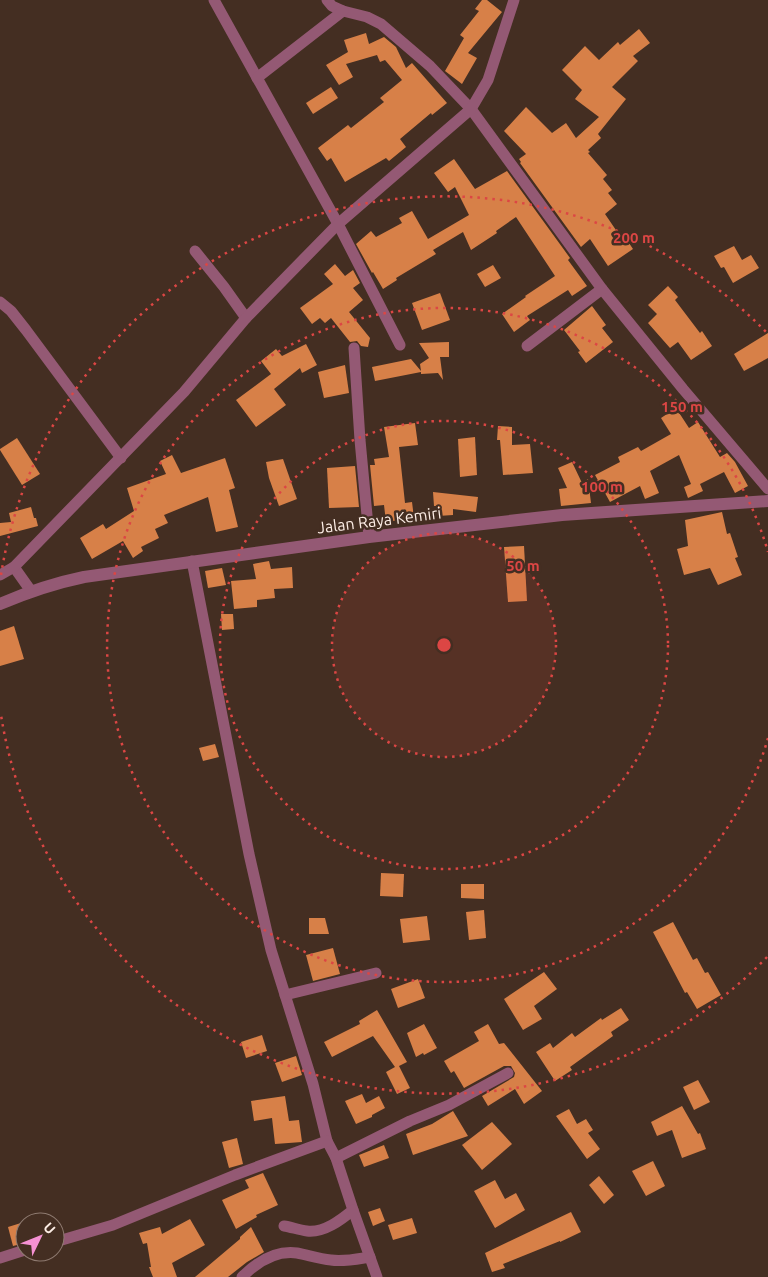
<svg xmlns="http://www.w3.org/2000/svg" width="768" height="1277" viewBox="0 0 768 1277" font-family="Ubuntu,sans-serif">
	<rect width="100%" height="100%" fill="#442e22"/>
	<g fill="#d78048">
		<polygon points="482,0 487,0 502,12 468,53 477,58 462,84 445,71 464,38 460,35 479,11 475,9"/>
		<polygon points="639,29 650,43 633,56 638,61 612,87 626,99 598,134 601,138 588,150 590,152 588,153 607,175 603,179 612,190 608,193 617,204 605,214 620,236 623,234 633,249 608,266 590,239 581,247 520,163 521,162 519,159 526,154 504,131 526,107 552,133 566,123 576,138 599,117 575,99 582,90 562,70 585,46 599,60 618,42 620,45"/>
		<polygon points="366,33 369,44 384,37 396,47 406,68 412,63 447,103 432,115 431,113 400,139 406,147 389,161 386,158 345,182 331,158 327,161 318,148 348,125 351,128 384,102 380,98 402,80 385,60 380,62 377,55 346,64 353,77 339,85 326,65 348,52 344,40"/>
		<polygon points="331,87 338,98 313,114 306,103"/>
		<polygon points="454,159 475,189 507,171 570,258 568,260 587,286 572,296 568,290 527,316 530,320 514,332 502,314 526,297 525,296 555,276 516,217 496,231 497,233 471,250 463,232 433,250 436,254 396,278 397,280 383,289 373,272 372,273 356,244 371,231 376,237 402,223 399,218 412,211 428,239 469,215 455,187 448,192 434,173"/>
		<polygon points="734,246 742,260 751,255 759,268 733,283 724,267 721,268 714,256"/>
		<polygon points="335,264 345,276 353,270 360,283 353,288 363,300 349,312 370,338 368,347 361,346 357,341 350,342 331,318 325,323 320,318 312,324 300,308 333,284 324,274"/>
		<polygon points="493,265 501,278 485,287 477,274"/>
		<polygon points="668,286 678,297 675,300 700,333 702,331 712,346 691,360 678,342 670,348 648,323 657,314 648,305"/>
		<polygon points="440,293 450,320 422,330 412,303"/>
		<polygon points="592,306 606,325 602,328 613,342 586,363 578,352 580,351 564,330"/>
		<polygon points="768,333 768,358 744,371 734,354"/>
		<polygon points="449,342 449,357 440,357 443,380 438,373 421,374 421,372 375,381 372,367 411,359 421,371 420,364 429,358 419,343"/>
		<polygon points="306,344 317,365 302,373 300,368 274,389 286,405 256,427 236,400 271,374 261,361 276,349 282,356"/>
		<polygon points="345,365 349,393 324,398 318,372"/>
		<polygon points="676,408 689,428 698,422 720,457 727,453 735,462 748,486 735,493 724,472 700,484 703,491 688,498 684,487 691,484 679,455 650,471 659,493 645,499 640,486 610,502 595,475 620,462 618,457 638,447 641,451 671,434 661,418"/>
		<polygon points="415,423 418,445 399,447 405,503 412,502 414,518 386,522 384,505 374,506 370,465 375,465 374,459 389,457 384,427"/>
		<polygon points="498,426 512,427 512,445 530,444 533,473 503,475 500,440 497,440"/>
		<polygon points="475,437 477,475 460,477 458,439"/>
		<polygon points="17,438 40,474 22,485 0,450 0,449"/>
		<polygon points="172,455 181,473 225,458 235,488 229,490 238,527 216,532 208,497 164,515 168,523 155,529 159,538 141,547 143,551 133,558 123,541 92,559 80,538 103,524 106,529 134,511 127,488 166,474 160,461"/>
		<polygon points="283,459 297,499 279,506 269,478 266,462"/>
		<polygon points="572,462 582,483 588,479 591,503 561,506 559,489 567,488 558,468"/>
		<polygon points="355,466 359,507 329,508 327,468"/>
		<polygon points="433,492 478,497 476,512 453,509 453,515 438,516 438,506 434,506"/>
		<polygon points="31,507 34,518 36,518 38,526 0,536 0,523 11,522 9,513"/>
		<polygon points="722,512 727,534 730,533 738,557 735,558 742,575 718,585 710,568 684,575 677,549 688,546 685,520"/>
		<polygon points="524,546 527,601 508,602 504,547"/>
		<polygon points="269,561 271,569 292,567 293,588 274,589 275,598 257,600 257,607 234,609 231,581 256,579 253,564"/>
		<polygon points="222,568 226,585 208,588 205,571"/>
		<polygon points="221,614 233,614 234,629 222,630"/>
		<polygon points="14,626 24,659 0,666 0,631"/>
		<polygon points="215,744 219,757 203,761 199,748"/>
		<polygon points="381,873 404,874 403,897 380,896"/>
		<polygon points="461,884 484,884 484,899 461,898"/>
		<polygon points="484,910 486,938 469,940 466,912"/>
		<polygon points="427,916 430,940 403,943 400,919"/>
		<polygon points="309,918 325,918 329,934 309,934"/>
		<polygon points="673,922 693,960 697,958 705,973 708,972 721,995 697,1009 687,992 685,993 653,932"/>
		<polygon points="333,948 340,974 313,981 306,955"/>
		<polygon points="544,972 557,989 534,1006 542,1019 523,1030 504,999"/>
		<polygon points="418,979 425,998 398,1008 391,989"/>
		<polygon points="621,1008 629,1020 611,1032 613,1036 570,1067 572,1070 555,1081 536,1052 550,1043 553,1048 572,1033 575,1037 601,1018 602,1020"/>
		<polygon points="377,1010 407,1062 399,1066 410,1088 397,1094 386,1072 395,1067 373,1036 332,1057 324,1042 360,1024 359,1021"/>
		<polygon points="424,1024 437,1048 424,1055 423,1053 416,1057 407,1033"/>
		<polygon points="488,1024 499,1044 504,1043 542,1091 524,1104 515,1089 488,1106 482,1096 514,1077 515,1073 511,1066 504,1066 464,1088 454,1071 451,1073 444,1061 479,1041 474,1032"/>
		<polygon points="262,1035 267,1051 246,1058 241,1042"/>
		<polygon points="296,1056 302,1075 282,1082 275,1063"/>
		<polygon points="698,1080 710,1102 694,1110 683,1087"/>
		<polygon points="362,1094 366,1103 379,1096 385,1108 372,1115 372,1117 356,1124 345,1101"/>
		<polygon points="285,1096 289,1121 299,1120 302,1142 275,1144 272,1118 254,1121 251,1101"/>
		<polygon points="682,1106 698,1134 700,1133 706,1149 682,1158 672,1130 657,1136 651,1122"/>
		<polygon points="569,1109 577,1124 586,1119 593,1130 588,1133 600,1149 587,1159 556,1116"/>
		<polygon points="453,1111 468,1136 413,1155 406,1134 432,1124"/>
		<polygon points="492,1122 512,1144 482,1170 462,1145"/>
		<polygon points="237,1138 243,1164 229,1168 222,1142"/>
		<polygon points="384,1145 389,1158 364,1167 359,1155"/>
		<polygon points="653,1161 665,1186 646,1196 632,1171"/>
		<polygon points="263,1173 278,1205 256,1215 257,1217 236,1229 222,1200 249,1188 245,1180"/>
		<polygon points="599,1176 614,1195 604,1204 589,1185"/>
		<polygon points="495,1180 505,1199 516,1193 525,1210 495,1228 474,1191"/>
		<polygon points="380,1208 385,1221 373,1226 368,1212"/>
		<polygon points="571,1212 581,1232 560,1242 560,1241 503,1264 505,1268 492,1272 485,1253"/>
		<polygon points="412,1218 417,1233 393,1240 388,1225"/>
		<polygon points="190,1219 205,1245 172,1263 177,1277 153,1277 149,1267 151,1267 147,1243 143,1244 139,1233 160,1227 162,1234"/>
		<polygon points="21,1223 25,1243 13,1246 8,1227"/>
		<polygon points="251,1227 264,1252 247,1262 228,1277 195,1277 240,1239 240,1237"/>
	</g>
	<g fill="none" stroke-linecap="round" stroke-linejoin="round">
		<g stroke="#945974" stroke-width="11">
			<polyline points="214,0 338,224 400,345"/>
			<polyline points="327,0 332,6 343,11 367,17 381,24 430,66 471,109 602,289 683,389 768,489"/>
			<polyline points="257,78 343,11"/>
			<polyline points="195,251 224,287 246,318"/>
			<polyline points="0,302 11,311 26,330 121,458"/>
			<polyline points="527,346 602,289"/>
			<polyline points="354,348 360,440 369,537"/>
			<path d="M192 561 249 854 271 950 313 1084 327 1141 336 1158 353 1210C341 1220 324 1233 307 1231 299 1230 291 1227 284 1226"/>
			<polyline points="14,567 31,591"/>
			<polyline points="0,575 14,567 184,392 246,318 338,224 471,109 488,80 514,0"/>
			<polyline points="285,995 376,973"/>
			<polyline points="336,1158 410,1121 449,1105 508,1073"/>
			<polyline points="353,1210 377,1277"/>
			<polyline points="55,1242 113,1225 235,1175 327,1141"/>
			<polyline points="0,1258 25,1250"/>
			<path d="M242 1277C257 1262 275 1250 297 1253 308 1255 319 1259 331 1260 343 1262 357 1259 370 1257"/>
		</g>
		<path stroke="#945974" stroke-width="12" d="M0 604C28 592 55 583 84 577L369 537 562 515 768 501"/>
	</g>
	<circle cx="444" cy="645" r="112" fill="#dc4644" fill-opacity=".12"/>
	<g fill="none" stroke="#dc4644" stroke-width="2.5" stroke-dasharray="2.5 5">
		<circle cx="444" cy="645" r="112"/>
		<circle cx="444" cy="645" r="224"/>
		<path d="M768 738A337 337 0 1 1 768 552"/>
		<path d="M767 957A449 449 0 0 1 1 715M1 575A449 449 0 0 1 767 333"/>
	</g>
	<g text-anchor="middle" stroke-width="5" stroke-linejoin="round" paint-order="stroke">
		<g font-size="16" fill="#fcede5" stroke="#442e22">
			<text transform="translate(379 520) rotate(-7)" y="6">Jalan Raya Kemiri</text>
		</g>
	</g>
	<circle cx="444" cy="645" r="8" fill="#dc4644" stroke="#442e22" stroke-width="2.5"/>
	<g font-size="15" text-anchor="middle" font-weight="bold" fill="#dc4644" stroke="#442e22" stroke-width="5" stroke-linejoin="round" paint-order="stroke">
		<text x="634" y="243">200 m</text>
		<text x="682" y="412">150 m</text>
		<text x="602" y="492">100 m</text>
		<text x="523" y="571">50 m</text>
	</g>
	<g transform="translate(40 1237) rotate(47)"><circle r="24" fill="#442e22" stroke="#8e7a70"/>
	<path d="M0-4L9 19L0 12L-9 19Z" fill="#f591d3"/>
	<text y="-8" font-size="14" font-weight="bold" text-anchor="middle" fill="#fcede5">U</text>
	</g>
</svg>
